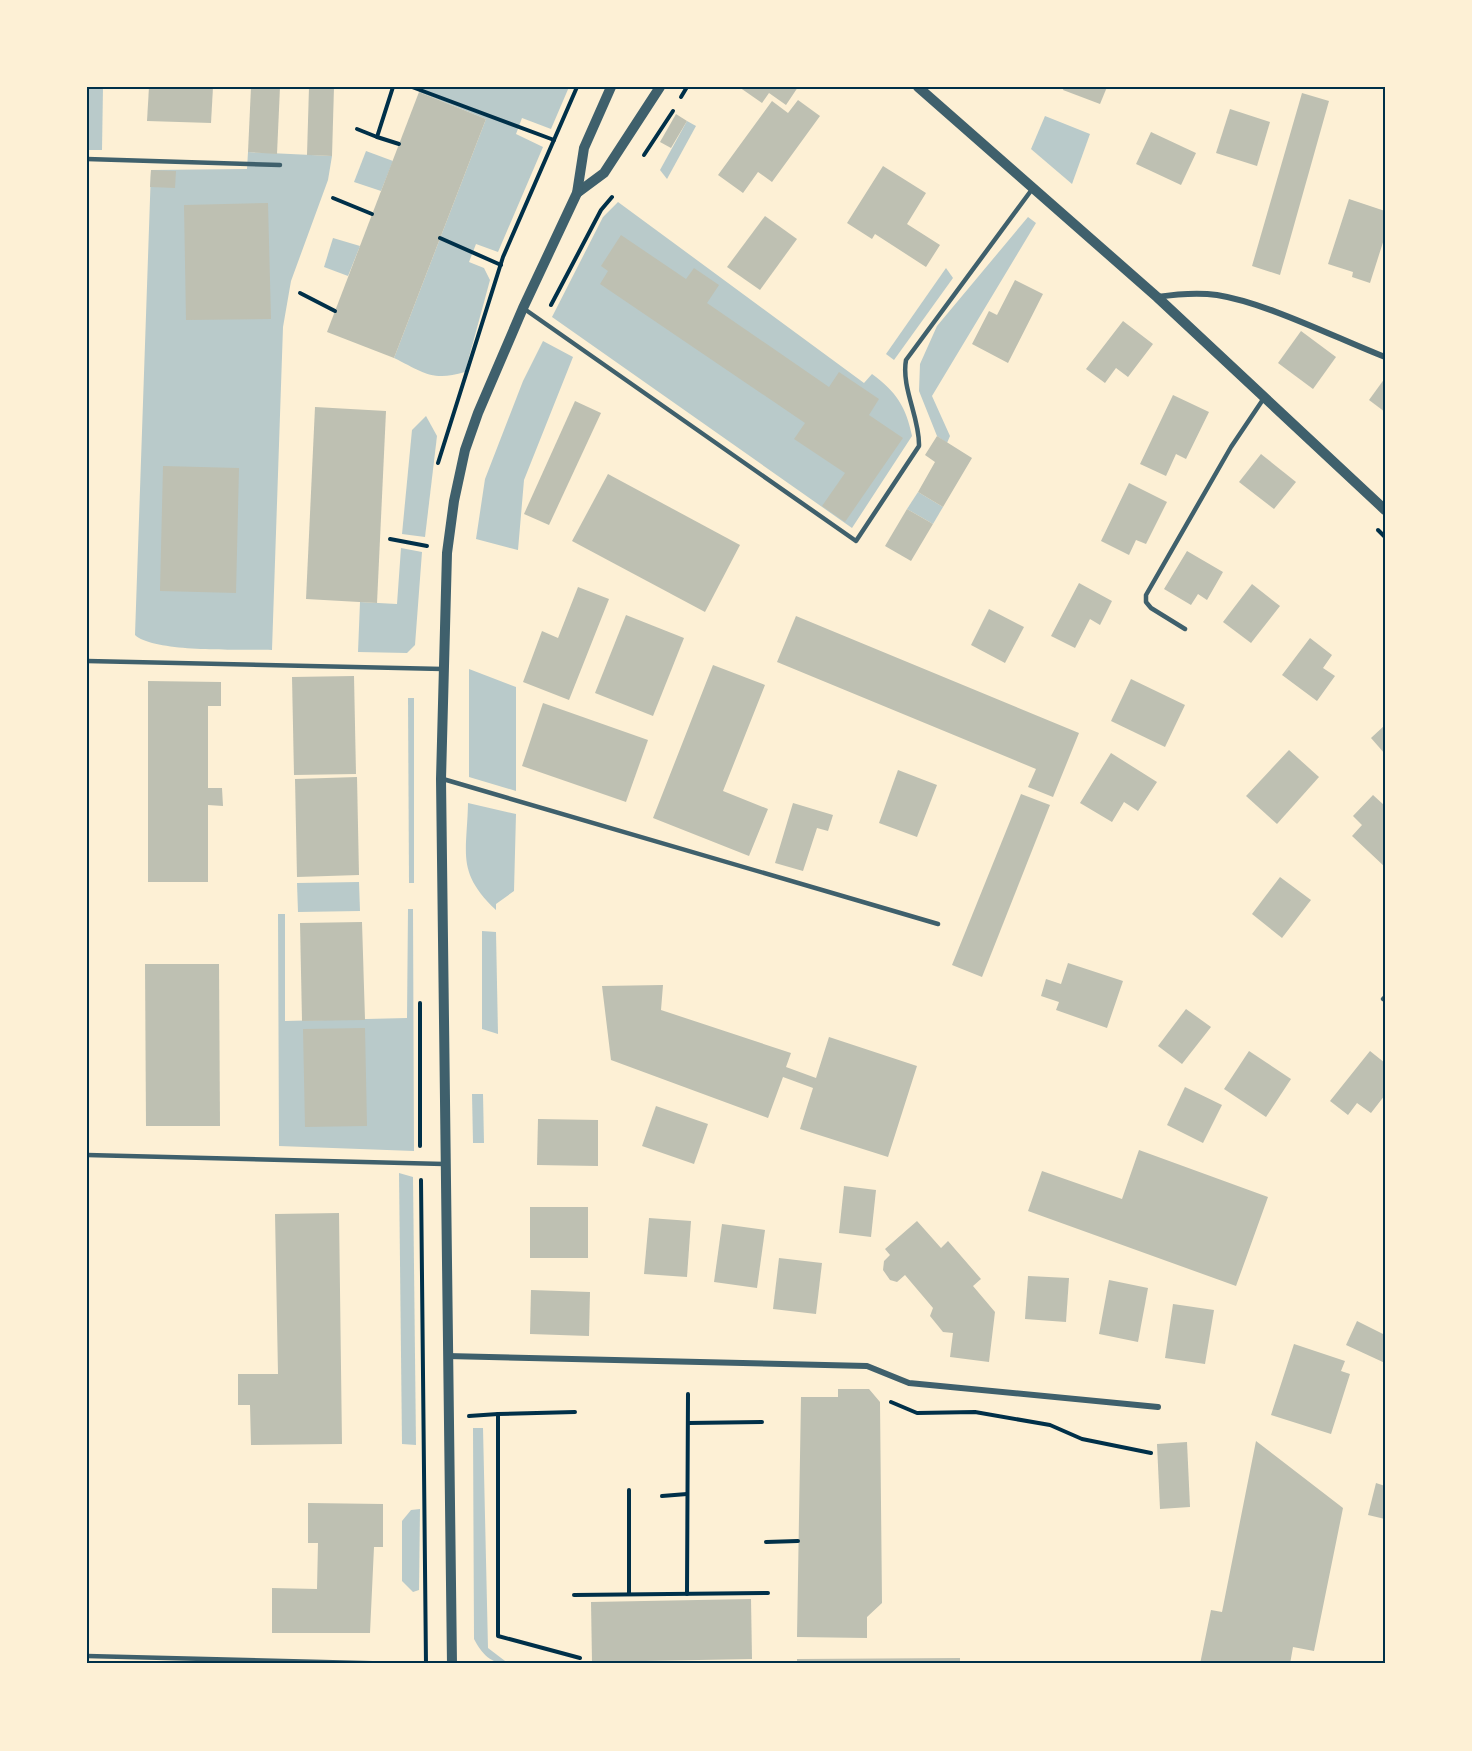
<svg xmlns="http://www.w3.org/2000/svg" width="1472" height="1751" viewBox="0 0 1472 1751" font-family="'Space Grotesk',sans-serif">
	<rect width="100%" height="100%" fill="#fdf0d5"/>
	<g fill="#b9caca">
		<polygon points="87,87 103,87 102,150 87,150"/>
		<path d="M421 87H569L551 129 522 118 516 134 543 147 498 252 476 244 469 262 484 268 490 280 465 372C432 382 423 372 394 358L486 119 419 92Z"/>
		<polygon points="1045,116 1090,134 1072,184 1031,149"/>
		<polygon points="687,121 696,126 667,179 660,170"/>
		<polygon points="366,151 393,161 381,191 354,182"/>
		<path d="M248 152 332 156 328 180 291 281 283 327 272 650C242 649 154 653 135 635L151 170 247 169Z"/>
		<path d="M618 202 864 383 872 374C896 392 906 406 912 436L852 528 552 317 603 217Z"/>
		<polygon points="1028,217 1036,223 932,396 950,436 947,443 937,436 919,391 920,364 937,326"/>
		<polygon points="333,238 360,246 348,276 324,267"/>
		<polygon points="946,268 953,278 894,360 886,354"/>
		<polygon points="543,341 573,357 524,480 518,550 476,539 485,479 523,381"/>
		<polygon points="426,416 437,436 425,537 402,534 412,430"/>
		<polygon points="918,492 943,507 933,524 907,509"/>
		<polygon points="401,548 422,552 415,645 407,653 358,652 360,602 397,604"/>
		<polygon points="469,669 516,687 516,791 469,777"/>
		<polygon points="408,698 414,698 414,883 409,883"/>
		<path d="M468 803 516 814 514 891 496 904V910C456 872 467 854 468 803Z"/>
		<polygon points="359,882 360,911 298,912 297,883"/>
		<polygon points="408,909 413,909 414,1151 279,1146 278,914 285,914 285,1021 407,1018"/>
		<polygon points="482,931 496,932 498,1034 482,1029"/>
		<polygon points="472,1094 483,1094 484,1143 473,1143"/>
		<polygon points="399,1173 413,1177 416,1445 402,1444"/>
		<path d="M473 1428H483L488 1648 509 1664C491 1664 482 1654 474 1639Z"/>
		<polygon points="420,1509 419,1590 413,1592 402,1581 402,1521 411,1510"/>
	</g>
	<g fill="#bec0b2">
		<polygon points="149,87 213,87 211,123 147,121"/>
		<polygon points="251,87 280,87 277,154 248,152"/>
		<polygon points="309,87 334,87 332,156 307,155"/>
		<polygon points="739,87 798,87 786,105 769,93 762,103"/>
		<polygon points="1064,87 1107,87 1100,104 1063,90"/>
		<polygon points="419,92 486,119 394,358 327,332"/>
		<polygon points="1302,93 1329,101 1280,275 1252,266"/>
		<polygon points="798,100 820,116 772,182 758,172 743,193 718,175 772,101 788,113"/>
		<polygon points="1230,109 1270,122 1257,166 1216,153"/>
		<polygon points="676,114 687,121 671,148 660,142"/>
		<polygon points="1151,132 1196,153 1181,185 1136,164"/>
		<polygon points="883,166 926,193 907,224 940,245 926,267 875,234 872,239 847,223"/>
		<polygon points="151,170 176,171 175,188 150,187"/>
		<polygon points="1349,199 1385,211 1385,236 1370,283 1352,277 1353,272 1328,264"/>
		<polygon points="268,203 271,319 186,320 184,205"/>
		<polygon points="765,216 797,239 760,290 727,267"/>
		<polygon points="621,235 686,279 694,268 719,285 707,303 829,387 839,372 879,399 869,415 903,438 845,522 822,506 845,473 794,439 805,423 600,284 608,271 601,266"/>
		<polygon points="1015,280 1043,294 1008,363 972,344 989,311 997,315"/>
		<polygon points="1123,321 1153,344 1128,377 1116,368 1105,383 1086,369"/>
		<polygon points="1301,331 1336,357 1313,389 1278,363"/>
		<polygon points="1385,378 1385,412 1369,400"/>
		<polygon points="1173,395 1209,412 1186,459 1176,454 1166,476 1140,464"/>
		<polygon points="575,401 601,413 549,525 524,514"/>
		<polygon points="315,407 386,411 377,603 306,599"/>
		<polygon points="937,436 972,458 943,507 918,492 935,462 925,455"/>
		<polygon points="1261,454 1296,482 1274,509 1239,482"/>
		<polygon points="163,466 239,468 236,593 160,591"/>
		<polygon points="608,474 740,545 705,612 572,541"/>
		<polygon points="1129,483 1167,502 1146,544 1136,540 1129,555 1101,541"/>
		<polygon points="907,509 933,524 911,561 885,546"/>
		<polygon points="1187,551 1223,572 1207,600 1198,594 1191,605 1164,589"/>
		<polygon points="1079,583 1112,601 1100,625 1090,619 1075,648 1051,636"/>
		<polygon points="1252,584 1280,606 1251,643 1223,622"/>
		<polygon points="578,587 609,599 569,700 523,682 542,631 558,638"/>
		<polygon points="989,609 1024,627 1005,663 971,645"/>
		<polygon points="626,615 684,638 653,716 595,693"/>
		<polygon points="796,616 1079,733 1053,797 1028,787 1036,769 777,662"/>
		<polygon points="1310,638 1332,655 1323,668 1335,676 1317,701 1282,675"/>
		<polygon points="713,665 765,685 723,791 768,809 749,856 653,818"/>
		<polygon points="354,676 356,774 294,775 292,677"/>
		<polygon points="1131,679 1185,705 1165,747 1111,721"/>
		<polygon points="148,681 221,682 221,706 208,706 208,788 222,788 223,806 208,805 208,882 148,882"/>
		<polygon points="543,703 648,740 626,802 522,766"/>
		<polygon points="1385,725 1385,754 1371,738"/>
		<polygon points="1289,750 1319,777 1277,824 1246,796"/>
		<polygon points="1111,753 1157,782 1138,811 1124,802 1112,822 1080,803"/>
		<polygon points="898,770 937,785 917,837 879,823"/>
		<polygon points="357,777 359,875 297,877 295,779"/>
		<polygon points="1021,794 1050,805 982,977 952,965"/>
		<polygon points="1373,795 1385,806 1385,867 1352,836 1362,825 1353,816"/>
		<polygon points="793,803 833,815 828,831 817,828 803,871 775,863"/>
		<polygon points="1280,877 1311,900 1282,938 1252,914"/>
		<polygon points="362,922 365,1020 302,1021 300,923"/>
		<polygon points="1068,963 1123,981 1107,1028 1056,1010 1059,1002 1041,996 1046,979 1061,984"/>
		<polygon points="145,964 219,964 220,1126 146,1126"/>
		<polygon points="663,985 661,1010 791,1053 786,1067 816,1078 829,1037 917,1066 888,1157 800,1129 813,1088 783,1077 768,1118 611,1060 602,986"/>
		<polygon points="1186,1009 1211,1027 1182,1064 1158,1046"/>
		<polygon points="365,1028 367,1126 305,1127 303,1029"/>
		<polygon points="1249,1051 1291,1079 1266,1117 1224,1089"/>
		<polygon points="1370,1051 1385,1063 1385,1095 1371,1113 1357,1103 1348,1115 1330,1101"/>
		<polygon points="1185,1087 1222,1105 1203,1143 1167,1125"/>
		<polygon points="656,1106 708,1124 694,1164 642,1146"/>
		<polygon points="538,1119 598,1120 598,1166 537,1165"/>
		<polygon points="1139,1150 1268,1197 1236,1286 1028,1211 1042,1171 1122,1199"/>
		<polygon points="844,1186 876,1190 871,1237 839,1233"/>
		<rect x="530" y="1207" width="58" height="51"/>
		<polygon points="339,1213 342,1444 251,1445 250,1405 238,1405 238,1374 278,1374 275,1214"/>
		<polygon points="649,1218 691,1221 687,1277 644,1274"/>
		<polygon points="917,1221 941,1248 948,1241 981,1279 973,1286 995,1312 989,1362 950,1357 953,1333 943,1332 930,1316 933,1308 905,1275 897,1282 890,1280 883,1270 884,1261 890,1255 885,1249"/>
		<polygon points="722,1224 765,1230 757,1288 714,1282"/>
		<polygon points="779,1258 822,1263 816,1314 773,1309"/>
		<polygon points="1028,1276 1069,1278 1066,1322 1025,1319"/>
		<polygon points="1109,1280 1148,1288 1138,1342 1099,1334"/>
		<polygon points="531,1290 590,1292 589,1336 530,1334"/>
		<polygon points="1173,1304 1214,1310 1205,1364 1165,1358"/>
		<polygon points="1357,1321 1385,1335 1385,1363 1346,1345"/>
		<polygon points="1294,1344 1345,1361 1341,1371 1350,1374 1331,1434 1271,1415"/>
		<polygon points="838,1389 869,1389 880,1402 882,1603 867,1617 867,1638 797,1637 801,1397 838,1397"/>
		<polygon points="1256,1441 1343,1508 1314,1651 1293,1647 1290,1664 1200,1664 1211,1610 1222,1612"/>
		<polygon points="1187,1442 1190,1507 1160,1509 1157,1444"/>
		<polygon points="1376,1483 1385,1486 1385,1519 1368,1515"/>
		<polygon points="308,1503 383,1504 383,1547 374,1547 370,1633 272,1633 272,1588 317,1589 318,1543 308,1543"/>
		<polygon points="751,1599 752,1659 592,1662 591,1602"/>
		<polygon points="960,1658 960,1664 797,1664 797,1659"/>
	</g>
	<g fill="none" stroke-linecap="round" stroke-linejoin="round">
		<g stroke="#003049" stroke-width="4">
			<polyline points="412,87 554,140"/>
			<polyline points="681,97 687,87"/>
			<polyline points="357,129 377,137 393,87"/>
			<polyline points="377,137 399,144"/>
			<polyline points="644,155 673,111"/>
			<polyline points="333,198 372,214"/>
			<polyline points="440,238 501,265"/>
			<polyline points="300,293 335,311"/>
			<polyline points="551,305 601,210 612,197"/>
			<polyline points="438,463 503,257 577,87"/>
			<polyline points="1378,530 1385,537"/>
			<polyline points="390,539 427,546"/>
			<polyline points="420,1003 420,1146"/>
			<polyline points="421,1180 426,1664"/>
			<polyline points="891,1402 917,1413 975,1412 1050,1425 1082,1439 1151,1453"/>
			<polyline points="575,1412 498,1414 498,1636 580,1658"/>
			<polyline points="469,1416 498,1414"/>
			<polyline points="688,1423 762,1422"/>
			<polyline points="662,1496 687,1494"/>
			<polyline points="766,1542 798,1541"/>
			<polyline points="629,1594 629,1490"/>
			<polyline points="687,1594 688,1394"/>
			<polyline points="574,1595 768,1593"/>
		</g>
		<g stroke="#3f606c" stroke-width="4.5">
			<polyline points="87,159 280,165"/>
			<path d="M523 308 856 541 919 446C920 418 901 388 906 360L1033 188"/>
			<polyline points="1185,629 1151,608 1146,602 1146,595 1231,447 1264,398"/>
			<polyline points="87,661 443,669"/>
			<polyline points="443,779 938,924"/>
			<polyline points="1383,999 1385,997"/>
			<polyline points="87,1155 444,1164"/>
			<polyline points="87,1656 402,1664"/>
		</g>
		<g stroke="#3f606c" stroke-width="6">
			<path d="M1157 297C1177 294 1196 292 1217 295 1267 303 1336 338 1385 357"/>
			<polyline points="447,1356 867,1366 909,1383 1158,1407"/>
		</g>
		<g stroke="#3f606c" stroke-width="10">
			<polyline points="918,87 1157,297 1385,510"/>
			<polyline points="577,193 604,173 660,87"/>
			<polyline points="452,1664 441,779 447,553 454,501 465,450 478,413 523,308 577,193 584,148 611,87"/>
		</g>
	</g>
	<rect width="1472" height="1751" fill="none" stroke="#fdf0d5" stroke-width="177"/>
	<rect x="88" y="88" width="1296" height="1574" fill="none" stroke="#003049" stroke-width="2"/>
</svg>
